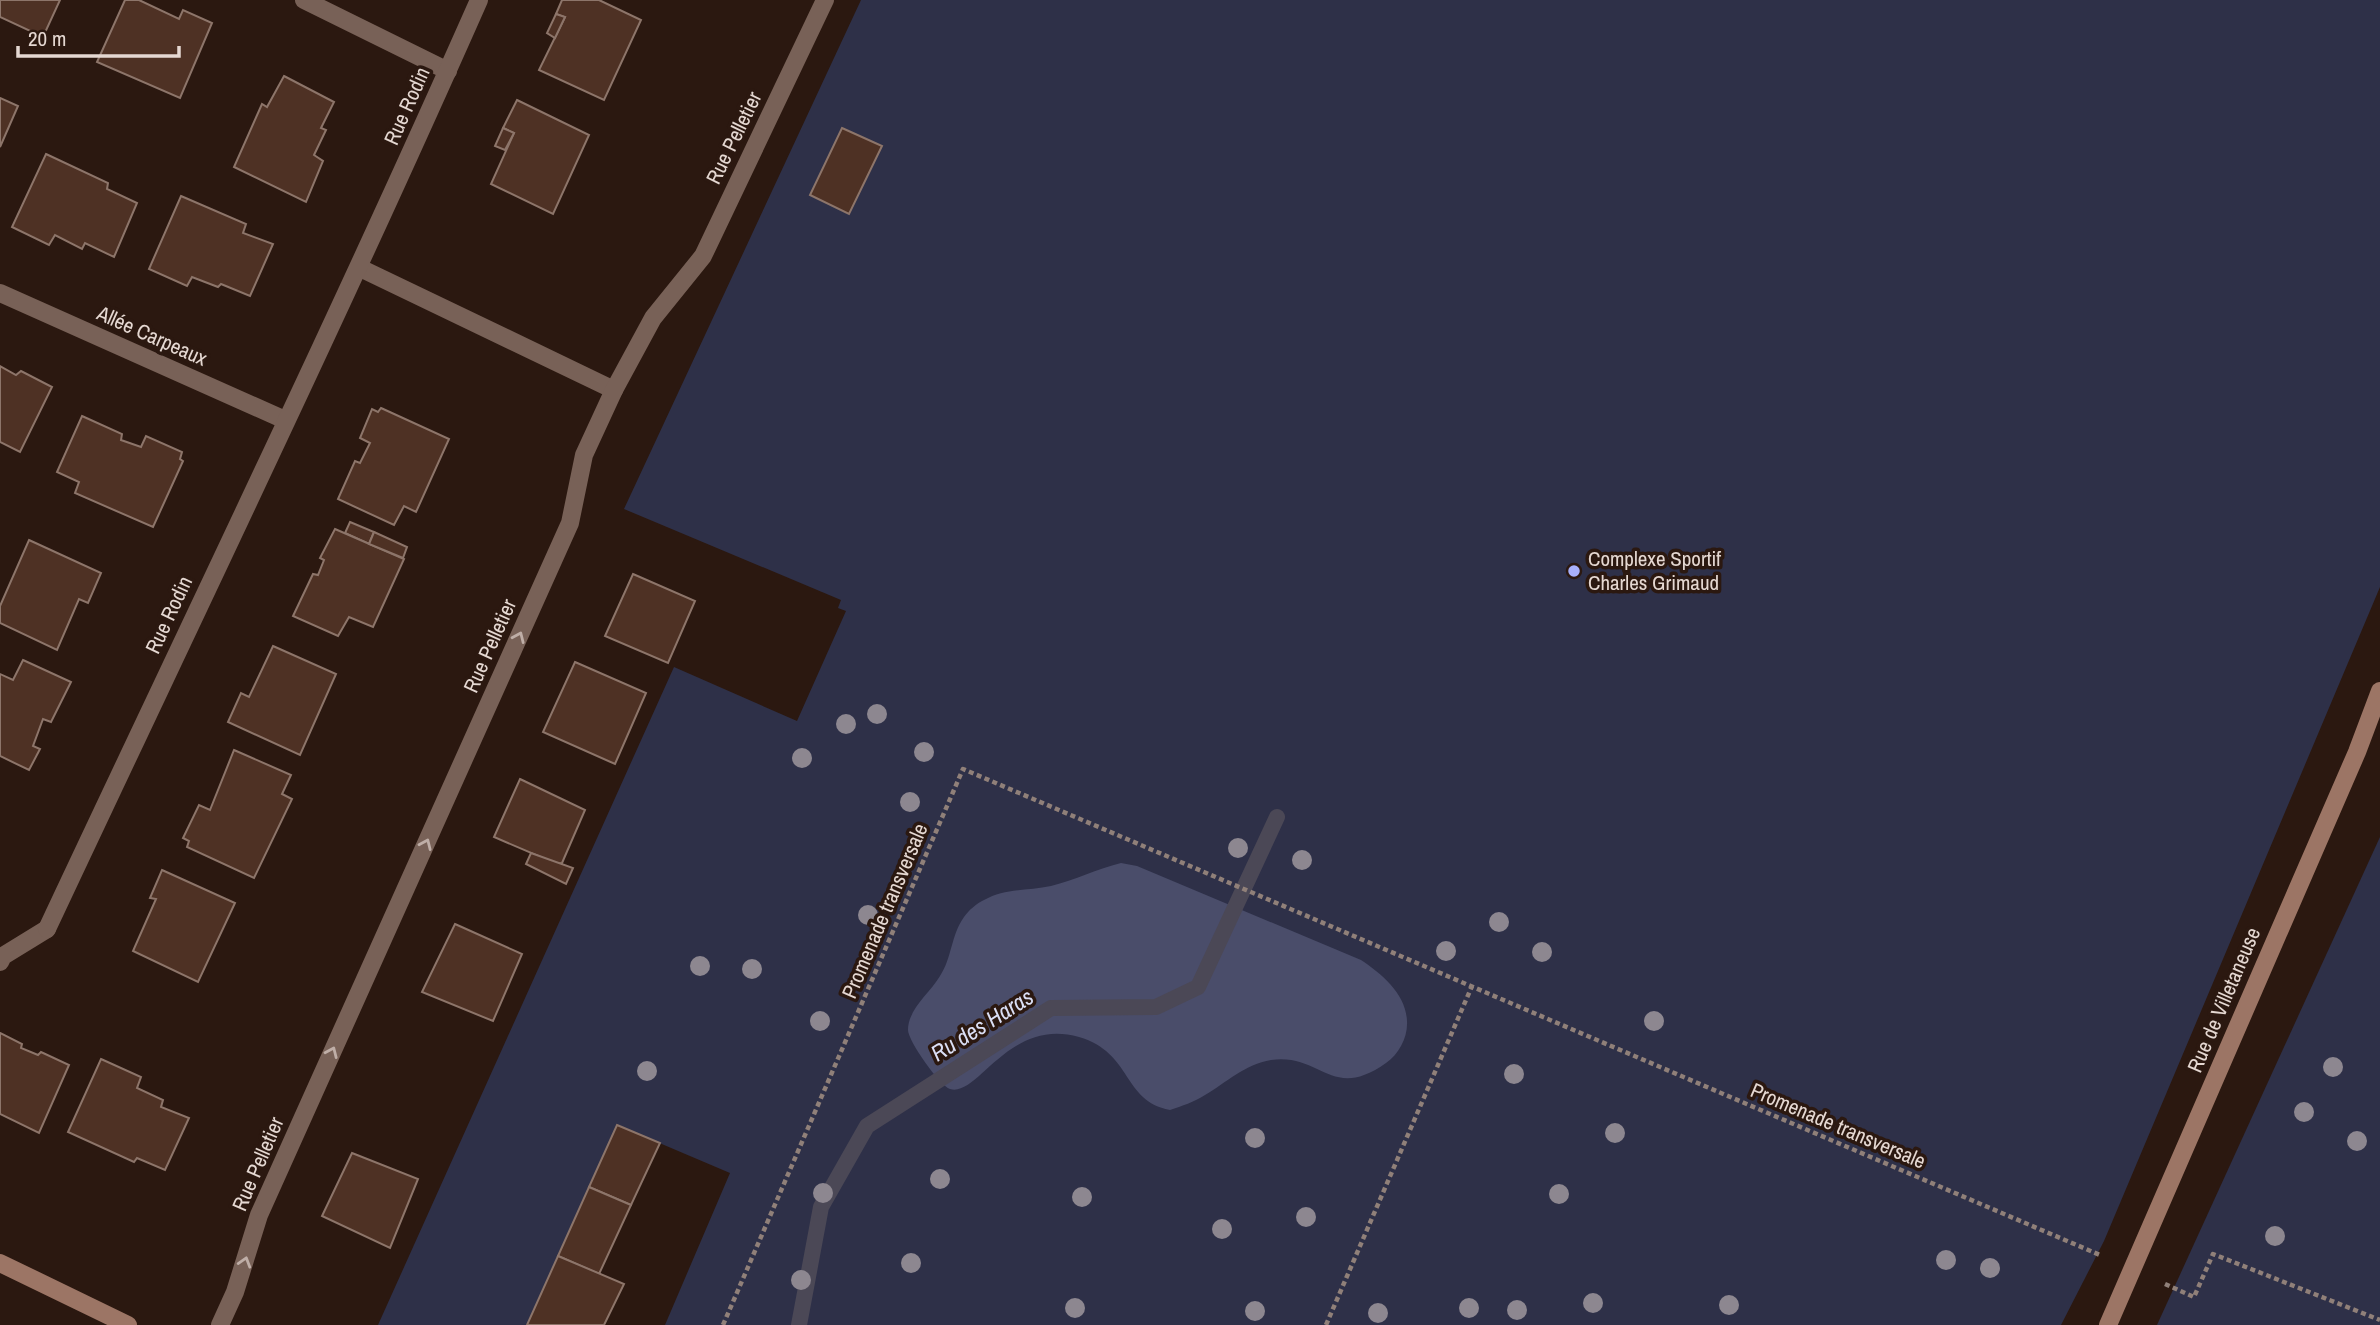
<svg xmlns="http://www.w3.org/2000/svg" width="2380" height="1325" viewBox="0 0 2380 1325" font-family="'Archivo Narrow',sans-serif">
	<rect width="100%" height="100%" fill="#2b1810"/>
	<g fill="#2e3048">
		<polygon points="861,0 2380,0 2380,587 2104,1241 2061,1325 665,1325 730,1173 617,1125 527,1325 378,1325 674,667 797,721 846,611 838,608 841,600 624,509"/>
		<polygon points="2380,837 2380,1325 2157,1325"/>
	</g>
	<path fill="#4a4d6a" d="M1121 863 1137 866 1361 960C1382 974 1406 994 1407 1021 1408 1037 1399 1054 1386 1063 1331 1102 1322 1053 1271 1060 1245 1064 1226 1083 1205 1095 1194 1102 1182 1106 1170 1110 1122 1101 1133 1053 1079 1037 1008 1017 978 1098 950 1089 940 1086 908 1041 908 1030 908 1009 930 993 940 976 952 958 951 935 964 917 969 910 976 904 984 900 1005 888 1028 891 1051 886 1075 880 1097 869 1121 863Z"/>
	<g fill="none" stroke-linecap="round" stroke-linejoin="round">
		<polyline stroke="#4b4856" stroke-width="16" points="799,1325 821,1207 867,1126 1051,1008 1156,1007 1198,987 1277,817"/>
	</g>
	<g fill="#4e3124" stroke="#8d756a" stroke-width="2">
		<polygon points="0,0 60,0 43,37 0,17"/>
		<polygon points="125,0 139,0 179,19 183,10 212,23 180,98 97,62"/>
		<polygon points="562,0 599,0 641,20 604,100 539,70 565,17 556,14"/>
		<polygon points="556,14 565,17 555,38 547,33"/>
		<polygon points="284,76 334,102 321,128 326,130 314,155 323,161 306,202 234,167 262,104 267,107"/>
		<polygon points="0,98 18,106 0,147"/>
		<polygon points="517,100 589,135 553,214 491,184 514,133 503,128"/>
		<polygon points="503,128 514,133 505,150 495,146"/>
		<polygon points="842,128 882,146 849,214 810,195"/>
		<polygon points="46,154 108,183 107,189 137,203 114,257 85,243 82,249 55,235 49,245 12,227"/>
		<polygon points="181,196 246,224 243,233 273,244 250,296 221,284 218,287 192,277 187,286 149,269"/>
		<polygon points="0,366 16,375 21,371 52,387 20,452 0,442"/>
		<polygon points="381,408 449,439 416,512 404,506 394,525 338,499 355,461 360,463 370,443 360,438 372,409 378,412"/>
		<polygon points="82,416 122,434 121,440 141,447 146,436 182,452 180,459 183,461 153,527 75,493 79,482 57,472"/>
		<polygon points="350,522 374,532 369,544 345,533"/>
		<polygon points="335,529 404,559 373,627 349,617 338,636 293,616 313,574 318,575 324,560 320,558"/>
		<polygon points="374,532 407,547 403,558 369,544"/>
		<polygon points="29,540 101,573 88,603 79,599 57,650 0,623 0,606"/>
		<polygon points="633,574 695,601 668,663 605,636"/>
		<polygon points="273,646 336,674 300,755 228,722 241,693 249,697"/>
		<polygon points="23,660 71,682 51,722 43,719 33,746 40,749 29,770 0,756 0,674 13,680"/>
		<polygon points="575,662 646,693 615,764 543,732"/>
		<polygon points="234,750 291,775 282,794 292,799 254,878 187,847 189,841 183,838 199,805 210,810"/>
		<polygon points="520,779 585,810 562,863 557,864 494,837"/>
		<polygon points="531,853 573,868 566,884 526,864"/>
		<polygon points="162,870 235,903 198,982 133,951 156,899 150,898"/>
		<polygon points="455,924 522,954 493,1021 422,992"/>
		<polygon points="0,1033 22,1044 21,1048 38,1055 41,1052 69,1065 39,1133 0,1114"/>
		<polygon points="101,1059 141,1077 137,1088 163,1100 161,1107 189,1118 165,1170 137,1158 134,1162 68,1132"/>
		<polygon points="617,1125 660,1143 631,1205 589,1187"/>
		<polygon points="352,1153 418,1179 390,1248 322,1216"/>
		<polygon points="589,1187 631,1205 599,1274 558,1256"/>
		<polygon points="558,1256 624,1284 604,1325 527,1325"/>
	</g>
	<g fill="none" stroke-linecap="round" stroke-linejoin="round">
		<g stroke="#908079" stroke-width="4.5" stroke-dasharray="5 3.5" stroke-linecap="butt">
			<polyline points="2165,1284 2194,1297 2213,1254 2380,1320"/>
			<polyline points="723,1325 963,769 2100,1255"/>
			<polyline points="1326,1325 1472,986"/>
		</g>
		<polyline stroke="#786157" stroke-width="18" points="0,962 3,956 47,929"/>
		<g stroke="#786157" stroke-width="18">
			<polyline points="304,0 448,71"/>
			<polyline points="360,268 614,390"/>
			<polyline points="0,293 285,420"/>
			<path d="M47 929C192 620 341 312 479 0"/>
			<polyline points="220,1325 235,1292 259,1215 570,523 584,455 614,390 653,318 703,256 825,0"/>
		</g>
		<g stroke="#9c7565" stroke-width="18">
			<polyline points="0,1263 128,1325"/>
			<polyline points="2108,1325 2357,752 2380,691"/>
		</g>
	</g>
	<g fill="#8d8790">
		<circle cx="877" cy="714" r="10"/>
		<circle cx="846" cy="724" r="10"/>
		<circle cx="924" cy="752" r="10"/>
		<circle cx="802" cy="758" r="10"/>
		<circle cx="910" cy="802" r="10"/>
		<circle cx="1238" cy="848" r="10"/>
		<circle cx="1302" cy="860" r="10"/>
		<circle cx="868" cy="915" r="10"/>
		<circle cx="1499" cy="922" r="10"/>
		<circle cx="1446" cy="951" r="10"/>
		<circle cx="1542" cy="952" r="10"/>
		<circle cx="700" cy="966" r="10"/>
		<circle cx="752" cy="969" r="10"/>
		<circle cx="820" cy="1021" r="10"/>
		<circle cx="1654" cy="1021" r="10"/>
		<circle cx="2333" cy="1067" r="10"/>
		<circle cx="647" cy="1071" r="10"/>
		<circle cx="1514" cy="1074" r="10"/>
		<circle cx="2304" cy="1112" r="10"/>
		<circle cx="1615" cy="1133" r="10"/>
		<circle cx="1255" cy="1138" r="10"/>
		<circle cx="2357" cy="1141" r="10"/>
		<circle cx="940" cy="1179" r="10"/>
		<circle cx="823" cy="1193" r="10"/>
		<circle cx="1559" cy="1194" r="10"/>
		<circle cx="1082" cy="1197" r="10"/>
		<circle cx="1306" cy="1217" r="10"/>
		<circle cx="1222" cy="1229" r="10"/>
		<circle cx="2275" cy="1236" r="10"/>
		<circle cx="1946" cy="1260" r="10"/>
		<circle cx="911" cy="1263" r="10"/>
		<circle cx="1990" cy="1268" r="10"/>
		<circle cx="801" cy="1280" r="10"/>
		<circle cx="1593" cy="1303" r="10"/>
		<circle cx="1729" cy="1305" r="10"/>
		<circle cx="1075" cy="1308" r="10"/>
		<circle cx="1469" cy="1308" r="10"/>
		<circle cx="1517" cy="1310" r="10"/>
		<circle cx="1255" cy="1311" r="10"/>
		<circle cx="1378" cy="1313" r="10"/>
	</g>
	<defs><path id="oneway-chevron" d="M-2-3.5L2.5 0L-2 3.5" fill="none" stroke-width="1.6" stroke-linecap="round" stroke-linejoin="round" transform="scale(1.75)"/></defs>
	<g stroke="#bfaea7">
		<use href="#oneway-chevron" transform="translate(519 637) rotate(-66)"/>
		<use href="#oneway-chevron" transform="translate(426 844) rotate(-66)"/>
		<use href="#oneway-chevron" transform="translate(332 1052) rotate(-66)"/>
		<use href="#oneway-chevron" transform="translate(245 1262) rotate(-73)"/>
	</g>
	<circle fill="#a8b0fc" stroke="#2b1810" stroke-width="2.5" cx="1574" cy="571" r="7"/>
	<g text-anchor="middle" stroke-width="7" stroke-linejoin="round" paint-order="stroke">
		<g font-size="21" fill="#e5d8d2" stroke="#2b1810">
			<text transform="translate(407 106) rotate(-66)" y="7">Rue Rodin</text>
			<text transform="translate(734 138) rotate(-64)" y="7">Rue Pelletier</text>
			<text transform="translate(152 336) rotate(24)" y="7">Allée Carpeaux</text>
			<text transform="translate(169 615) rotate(-65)" y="7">Rue Rodin</text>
			<text transform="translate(490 646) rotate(-66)" y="7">Rue Pelletier</text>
			<text transform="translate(885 911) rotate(-67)" y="7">Promenade transversale</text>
			<text transform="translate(2224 1000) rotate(-67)" y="7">Rue de Villetaneuse</text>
			<text transform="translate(1838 1126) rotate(23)" y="7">Promenade transversale</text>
			<text transform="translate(258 1164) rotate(-67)" y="7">Rue Pelletier</text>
		</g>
		<g font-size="21" fill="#e5d8d2" stroke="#2b1810" text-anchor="start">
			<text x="1588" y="566">Complexe Sportif<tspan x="1588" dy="24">Charles Grimaud</tspan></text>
		</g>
		<g font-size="23" font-style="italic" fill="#dbdff5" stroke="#2b1810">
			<text transform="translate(982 1025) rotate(-32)" y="8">Ru des Haras</text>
		</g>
	</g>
	<path d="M18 46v10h161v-10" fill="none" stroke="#e5d8d2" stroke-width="3.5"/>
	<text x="28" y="46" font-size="21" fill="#e5d8d2" stroke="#2b1810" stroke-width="5" paint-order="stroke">20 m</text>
</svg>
